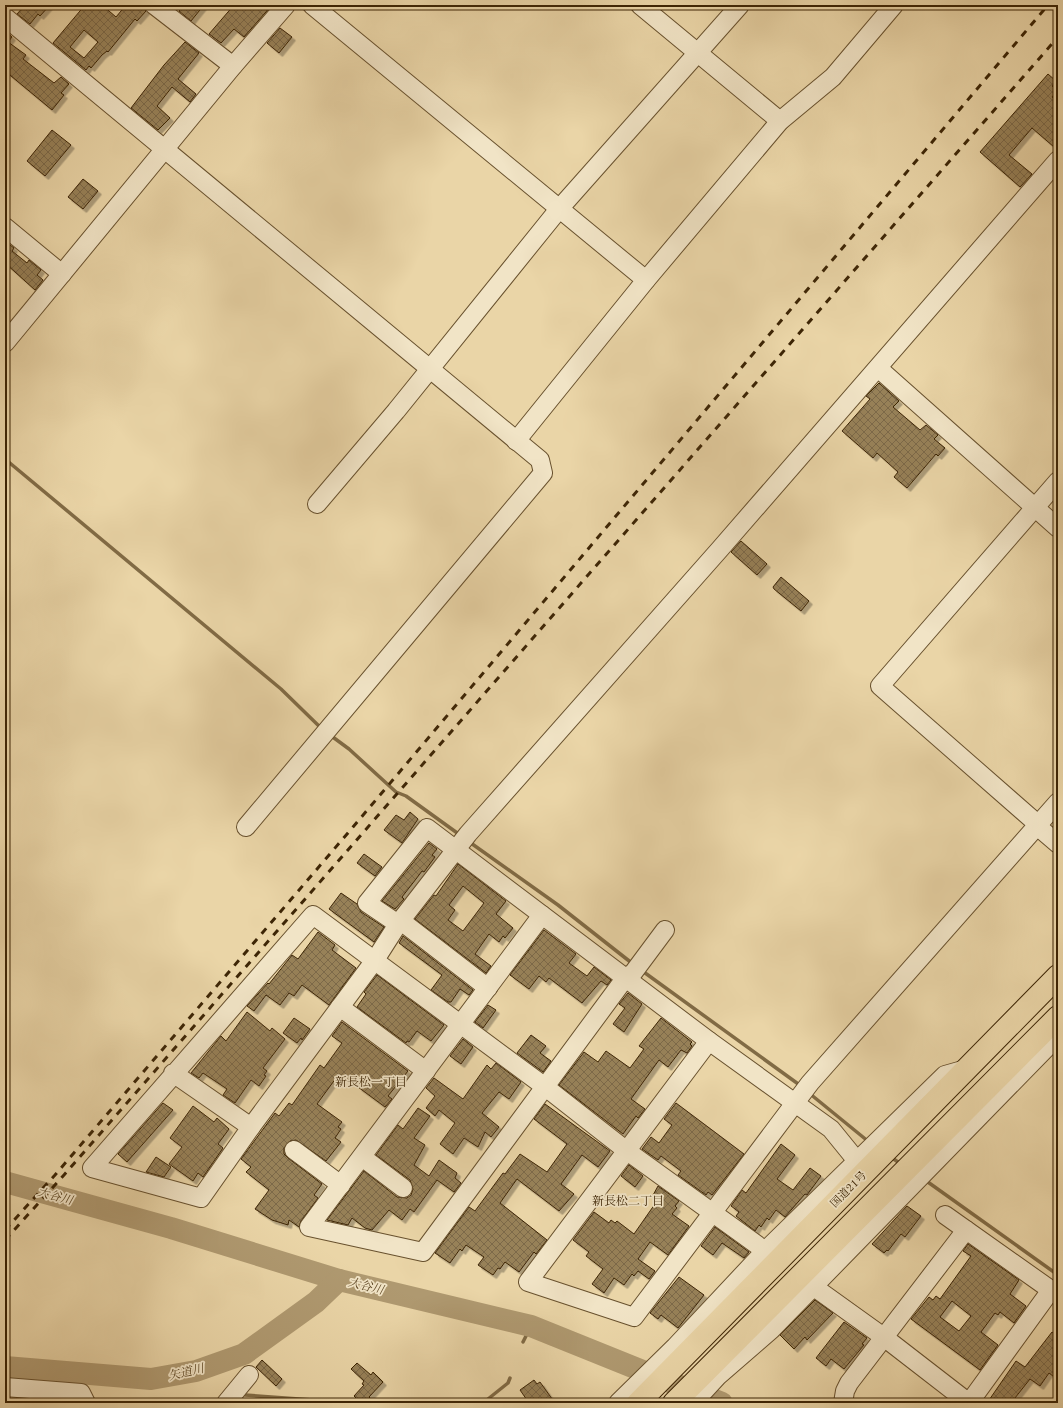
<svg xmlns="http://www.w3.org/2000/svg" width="1063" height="1408" viewBox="0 0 1063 1408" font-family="'Old Standard TT','Noto Serif JP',serif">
	<defs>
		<pattern id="building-cross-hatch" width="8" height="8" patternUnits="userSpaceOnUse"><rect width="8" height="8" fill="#978159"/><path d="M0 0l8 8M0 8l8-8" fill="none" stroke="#7c6948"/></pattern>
		<filter id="shadow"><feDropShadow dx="3.5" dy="3.5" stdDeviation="0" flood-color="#0004"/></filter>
	</defs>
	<rect width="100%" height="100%" fill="#ead5a7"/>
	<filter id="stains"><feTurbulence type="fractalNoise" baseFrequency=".005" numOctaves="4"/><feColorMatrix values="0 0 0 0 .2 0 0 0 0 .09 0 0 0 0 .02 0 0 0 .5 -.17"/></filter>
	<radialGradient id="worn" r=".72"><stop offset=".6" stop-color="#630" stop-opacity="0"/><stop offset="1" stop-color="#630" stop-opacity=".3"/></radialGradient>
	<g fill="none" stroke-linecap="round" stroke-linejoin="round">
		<g stroke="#816b45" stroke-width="3.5">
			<polyline points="5,459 281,689 322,729"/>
			<polyline points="330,735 349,749 396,792 406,796 460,835"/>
			<polyline points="468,841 558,905 633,964"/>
			<polyline points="641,970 801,1086"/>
			<polyline points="809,1093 869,1142"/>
			<polyline points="891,1157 902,1165"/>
			<polyline points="925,1180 1058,1275"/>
			<polyline points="523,1342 531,1326"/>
			<polyline points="245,1395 313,1400 318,1403"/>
			<polyline points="483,1403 508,1383 510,1378"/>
		</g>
		<g stroke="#af9970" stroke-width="22">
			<polyline points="5,1182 171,1228 339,1280 531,1326 722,1403"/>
			<polyline points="5,1367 151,1379 196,1371 244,1354 316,1302 339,1280"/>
		</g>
	</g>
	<g fill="url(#building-cross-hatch)" stroke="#3d2505" fill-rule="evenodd" filter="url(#shadow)">
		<polygon points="25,5 50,5 40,16 38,14 30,24 17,14"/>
		<path d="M85 5H102L116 17 126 5H144L146 11 137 21 135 19 108 52 107 51 102 55 91 68 89 66 86 70 53 43ZM84 30 98 42 84 58 70 47Z"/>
		<polygon points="184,5 204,5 191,21 179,11"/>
		<polygon points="234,5 272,5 244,37 234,29 221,43 209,34"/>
		<polygon points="280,28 292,37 279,53 267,43"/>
		<polygon points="5,31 12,37 8,42 26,55 23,59 54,83 61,77 69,84 61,93 64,95 52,110 5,71"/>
		<polygon points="185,42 199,53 178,79 196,94 190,102 172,87 157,106 170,118 158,130 131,108 164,65"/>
		<polygon points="1048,74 1056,81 1052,86 1057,91 1052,97 1058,102 1058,142 1054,147 1032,128 1009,155 1032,174 1020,187 980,152"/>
		<polygon points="52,130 71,145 45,176 27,161"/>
		<polygon points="83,179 98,191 83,209 68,197"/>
		<polygon points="5,241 14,248 12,251 27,263 29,260 41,270 37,275 43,280 35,290 5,263"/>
		<polygon points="879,383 899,401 893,407 920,430 926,425 938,435 934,439 945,448 938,456 936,454 907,488 894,477 898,472 877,453 873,458 842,431 870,399 866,396"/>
		<polygon points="741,541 767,564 757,575 731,552"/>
		<polygon points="781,577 809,601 801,611 774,589 773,587"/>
		<polygon points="410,812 418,819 402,843 384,830 396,815 404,820"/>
		<polygon points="429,843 437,849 432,855 435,857 424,872 422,871 416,879 402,897 404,899 395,909 382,901"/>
		<polygon points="364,854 382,867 375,876 357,863"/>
		<path d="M458 864 506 901 496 914 513 928 505 938 503 936 499 942 489 934 475 954 491 966 486 973 415 919 434 895 436 896ZM463 886 484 903 463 931 448 920 455 910 449 905Z"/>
		<polygon points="341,893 357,904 361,912 384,927 374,942 329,909"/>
		<polygon points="544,930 576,954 569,963 587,976 594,967 611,980 607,985 601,981 582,1003 549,978 546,982 539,976 529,989 510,975"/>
		<polygon points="318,932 335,945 332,950 356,968 329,1005 302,985 294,996 289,993 280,1005 266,995 254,1011 247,1006 268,983 269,984 292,955 298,959"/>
		<polygon points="403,936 473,990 469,995 460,989 451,1002 448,1002 431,990 442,975 399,943"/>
		<polygon points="377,975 444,1025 431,1041 417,1031 409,1042 407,1041 406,1043 357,1007 366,994 364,992"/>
		<polygon points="628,993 642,1004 624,1032 613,1024 625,1008 619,1004"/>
		<polygon points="488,1005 496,1010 483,1028 475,1022"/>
		<polygon points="247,1012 270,1031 272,1028 285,1039 263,1068 267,1071 264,1075 266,1076 259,1086 251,1080 235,1103 223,1095 227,1089 203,1073 199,1078 191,1073 221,1036 226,1041"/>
		<polygon points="294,1018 310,1029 302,1040 301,1038 297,1043 283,1033"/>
		<polygon points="661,1018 692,1042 690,1044 692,1046 687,1053 681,1050 668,1067 659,1060 631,1099 645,1109 638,1118 636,1116 623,1134 559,1085 584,1052 598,1062 606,1051 630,1068 644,1049 639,1046"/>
		<polygon points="342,1022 408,1071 388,1096 392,1099 385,1107 358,1087 359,1086 339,1074 317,1104 342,1122 338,1127 341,1129 335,1138 341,1142 326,1161 296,1140 290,1141 284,1148 284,1154 288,1158 322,1184 314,1195 318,1198 301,1221 299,1227 289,1220 288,1225 272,1220 255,1209 269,1190 246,1172 251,1167 241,1159 275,1113 279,1116 289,1103 292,1105 320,1065 324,1068 342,1043 332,1036"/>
		<polygon points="531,1035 546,1046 540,1053 551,1061 543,1072 517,1053"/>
		<polygon points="463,1039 473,1047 461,1064 450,1056"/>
		<polygon points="496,1063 521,1082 509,1099 499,1092 482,1113 499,1127 491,1137 485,1132 478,1147 464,1138 453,1154 440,1144 455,1123 439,1110 435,1116 426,1108 435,1096 426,1088 434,1078 463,1099 487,1065 491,1069"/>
		<polygon points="163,1103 173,1110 127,1162 118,1154"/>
		<polygon points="676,1103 744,1154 712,1195 708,1192 706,1195 678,1175 681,1171 661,1156 658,1160 642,1149 651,1137 659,1143 672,1125 664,1119"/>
		<polygon points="545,1104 610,1151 598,1167 582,1155 561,1184 574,1194 559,1211 517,1179 500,1203 547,1240 536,1254 534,1252 519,1272 505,1262 500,1269 498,1268 493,1275 478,1265 484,1257 466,1245 462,1251 460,1249 450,1263 435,1253 469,1207 475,1211 503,1173 505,1174 520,1154 547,1172 567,1144 534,1119"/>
		<polygon points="193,1106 214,1122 217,1118 229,1129 218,1144 223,1148 203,1177 198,1173 193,1181 169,1164 182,1147 170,1138"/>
		<polygon points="418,1108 430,1116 414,1138 425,1145 414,1165 429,1176 439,1160 457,1173 455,1178 461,1183 454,1192 437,1180 414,1212 410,1209 402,1220 389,1210 372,1230 365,1228 352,1218 348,1225 327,1220 364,1171 397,1197 407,1198 411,1195 413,1189 410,1180 376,1155 398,1125 403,1129"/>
		<polygon points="781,1144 795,1155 777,1179 793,1190 810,1168 821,1176 807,1195 805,1194 785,1217 776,1210 769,1220 767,1218 761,1227 759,1225 755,1231 736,1216 739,1212 731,1206 742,1190 746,1193"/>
		<polygon points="156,1157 171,1167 164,1177 146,1172"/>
		<polygon points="629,1165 643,1176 635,1187 621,1176"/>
		<polygon points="658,1186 679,1201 675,1206 677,1208 672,1214 689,1226 668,1255 650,1242 638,1259 655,1271 649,1279 638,1271 634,1276 632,1274 624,1285 614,1278 604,1293 592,1284 603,1269 586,1256 589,1252 573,1240 594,1212 609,1223 611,1220 615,1223 617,1221 634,1234 657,1201 652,1197"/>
		<polygon points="907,1206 921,1216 905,1237 901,1234 888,1251 887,1250 884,1253 872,1244"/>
		<polygon points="715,1227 749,1252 744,1258 722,1243 713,1255 701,1246"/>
		<path d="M968 1244 1019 1280 1010 1294 1026 1306 1014 1323 1000 1312 998 1315 995 1313 981 1332 998 1345 980 1370 911 1319 929 1297 933 1300 936 1296 940 1299 971 1256 963 1251ZM952 1301 971 1316 959 1331 940 1317Z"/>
		<polygon points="679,1277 704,1295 678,1328 661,1315 658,1319 650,1313"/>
		<polygon points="815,1300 833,1313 807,1340 805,1337 794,1349 780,1335"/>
		<polygon points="844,1322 867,1338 862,1344 864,1345 844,1369 831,1359 826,1366 816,1358"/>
		<polygon points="1052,1332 1058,1336 1058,1380 1049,1373 1040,1386 1030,1379 1011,1403 987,1403 1016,1361 1025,1367"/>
		<polygon points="262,1360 282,1379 276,1386 256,1367"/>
		<polygon points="357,1363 371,1375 373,1372 383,1382 369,1397 375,1403 361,1403 354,1396 364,1385 362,1384 364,1381 351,1369"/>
		<polygon points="534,1380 537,1384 540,1382 555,1403 529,1403 520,1390"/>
	</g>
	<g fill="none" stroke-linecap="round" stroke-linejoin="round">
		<g stroke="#68512e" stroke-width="20">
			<g id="minor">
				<polyline points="154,5 233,66"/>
				<polyline points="312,5 646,280"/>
				<polyline points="640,5 780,121"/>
				<polyline points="5,17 540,460 543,473 246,827"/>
				<polyline points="5,227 62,274"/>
				<polyline points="5,343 233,66 286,5"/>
				<polyline points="878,368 1058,528"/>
				<polyline points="516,441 646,280 780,121 833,77 894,5"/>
				<polyline points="1058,481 880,686 1033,820 1037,826 1058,844"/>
				<polyline points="317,504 396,411 559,209 740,5"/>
				<polyline points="542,915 309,1227 423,1252 626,977 633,973 665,930"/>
				<polyline points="401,921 488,988"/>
				<polyline points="398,924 367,903 427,828 709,1041 831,1129 857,1161"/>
				<polyline points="340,1007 426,1071"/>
				<polyline points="709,1041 528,1282 634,1317 810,1083 1058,802"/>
				<polyline points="173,1073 251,1127 201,1198 92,1168 313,915 544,1086 627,1151 771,1255"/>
				<polyline points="251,1127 375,960 398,924 468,834 720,549 1058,160"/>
				<polyline points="294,1150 341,1185"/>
				<polyline points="362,1157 403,1188"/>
				<polyline points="945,1215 1058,1295"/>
				<polyline points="807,1282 885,1338 969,1403 1051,1290"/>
				<polyline points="5,1387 81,1393 86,1403"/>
				<polyline points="226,1403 249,1375"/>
				<polyline points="618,1403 675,1347 765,1251 945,1075 966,1069"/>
				<polyline points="693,1403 718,1376 771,1330 1058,1036"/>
				<polyline points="843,1403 845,1391 849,1383 966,1230"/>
			</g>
		</g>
		<g stroke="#3d2505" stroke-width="24">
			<g id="highway">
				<polyline points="638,1403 1058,976"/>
				<polyline points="674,1403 1058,1017"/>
			</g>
		</g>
		<use href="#minor" stroke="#f1e4c6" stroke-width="18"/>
		<use href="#highway" stroke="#ead5a7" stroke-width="22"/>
		<g stroke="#3d2505" stroke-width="3" stroke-dasharray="7 7" stroke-linecap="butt">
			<polyline points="5,1230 55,1175 353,827 1048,5"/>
			<polyline points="5,1240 64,1175 1058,37"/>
		</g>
	</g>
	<g text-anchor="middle" stroke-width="3.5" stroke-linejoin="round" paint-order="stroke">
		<g font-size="11" fill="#3d2505" stroke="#f1e4c6">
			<text transform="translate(848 1189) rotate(-45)" y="4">国道21号</text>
		</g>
		<g font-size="12" fill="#3d2505" stroke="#f1e4c6">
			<text x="371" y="1086">新長松一丁目</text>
			<text x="628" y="1205">新長松二丁目</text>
		</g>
		<g font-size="12" font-style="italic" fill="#5f4825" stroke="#f1e4c6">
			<text transform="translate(55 1196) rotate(15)" y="4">大谷川</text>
			<text transform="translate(366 1286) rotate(14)" y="4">大谷川</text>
			<text transform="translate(186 1372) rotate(-13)" y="4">矢道川</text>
		</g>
	</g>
	<rect width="1063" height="1408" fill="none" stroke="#ead5a7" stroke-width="20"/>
	<rect x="6" y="6" width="1051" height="1396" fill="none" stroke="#3d2505" stroke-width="2"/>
	<rect x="10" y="10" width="1043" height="1388" fill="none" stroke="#3d2505"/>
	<rect width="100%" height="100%" filter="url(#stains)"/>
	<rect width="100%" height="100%" fill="url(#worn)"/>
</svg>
